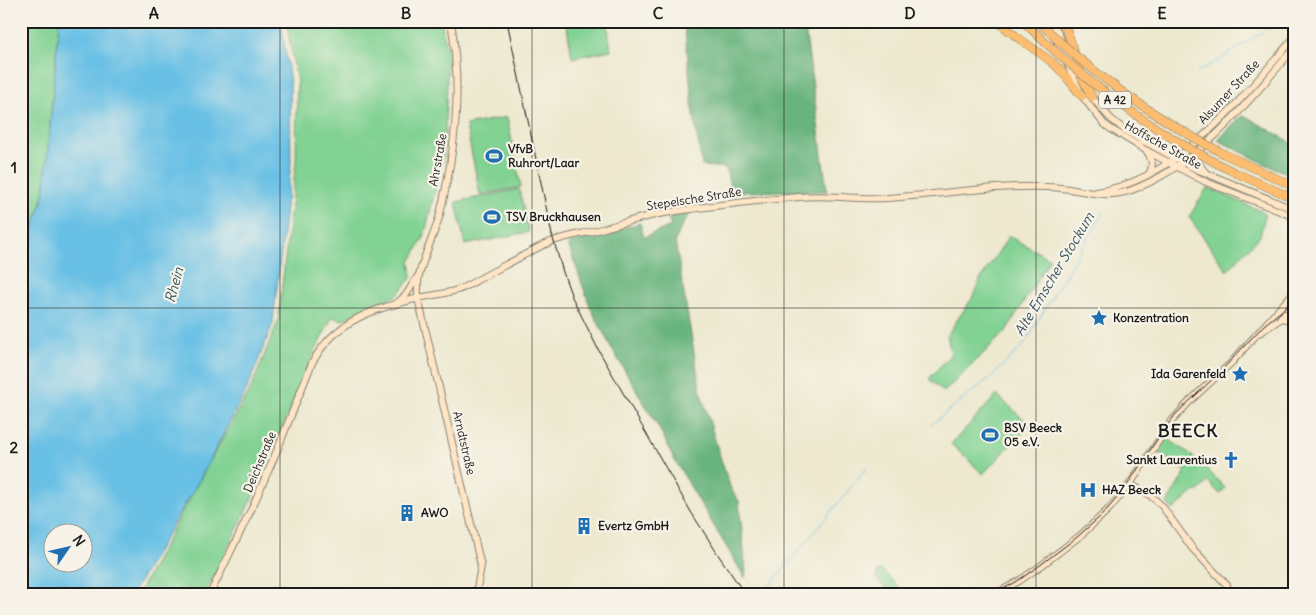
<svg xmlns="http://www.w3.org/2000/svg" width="1316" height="615" viewBox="0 0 1316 615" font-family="Delius,sans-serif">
	<rect width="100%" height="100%" fill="#f7f3e8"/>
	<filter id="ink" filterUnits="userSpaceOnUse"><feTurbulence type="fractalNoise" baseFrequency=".02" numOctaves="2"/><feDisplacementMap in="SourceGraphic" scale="10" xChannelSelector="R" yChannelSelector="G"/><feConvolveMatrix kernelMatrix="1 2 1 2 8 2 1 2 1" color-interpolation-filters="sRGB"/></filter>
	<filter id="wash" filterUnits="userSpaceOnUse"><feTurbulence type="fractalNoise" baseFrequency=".0096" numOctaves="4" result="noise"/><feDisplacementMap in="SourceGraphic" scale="20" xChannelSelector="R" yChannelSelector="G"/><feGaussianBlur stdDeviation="1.12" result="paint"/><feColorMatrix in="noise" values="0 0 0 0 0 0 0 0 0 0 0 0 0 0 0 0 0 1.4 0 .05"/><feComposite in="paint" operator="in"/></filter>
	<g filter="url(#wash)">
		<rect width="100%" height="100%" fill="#ede8ce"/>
		<g fill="#81d293" stroke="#4e7758">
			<polygon points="29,21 59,21 44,196 21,266 21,29"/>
			<polygon points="286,21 441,21 448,55 444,154 424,237 410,262 412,277 396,296 381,301 361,310 343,320 332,317 313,355 249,505 205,594 138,594 200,479 252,386 278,321 296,161 297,82"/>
			<polygon points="566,21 607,21 611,50 572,58"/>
			<polygon points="507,117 521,187 480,195 466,125"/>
			<polygon points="1207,188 1209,188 1263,212 1265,215 1260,236 1227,271 1189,217"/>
			<polygon points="519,189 529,232 465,245 456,202"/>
			<polygon points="1009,236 1050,259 1006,331 944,392 929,379 951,354 947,335 975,294 980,280"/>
			<polygon points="997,395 1030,425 983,474 951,444"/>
			<polygon points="1166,438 1189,453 1206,468 1225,488 1220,494 1208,482 1197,492 1195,491 1173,510 1167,503 1186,471 1158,452"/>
			<polygon points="881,569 906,594 891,594 877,579 877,573"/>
		</g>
		<g fill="#68b47d" stroke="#42684c">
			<polygon points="684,21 804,21 827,191 731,192 726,168 702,166 693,111"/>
			<polygon points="1241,116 1247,117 1289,141 1295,154 1295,176 1271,167 1218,140"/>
			<polygon points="691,213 684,222 675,241 701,393 722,463 731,489 739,501 746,572 745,578 674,459 660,430 612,349 591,309 568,244 581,240 595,237 640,223 644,237 671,226 668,217"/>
		</g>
		<path fill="#67c0e5" stroke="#426e80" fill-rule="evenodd" d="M59 21H281L290 83 291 163 273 323 248 387 200 479 132 594H21V266L44 196ZM52 532H82V562H52Z"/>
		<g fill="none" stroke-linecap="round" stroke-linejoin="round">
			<g stroke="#67c0e5" stroke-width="1">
				<polyline points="1197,72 1221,59 1280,21"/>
				<polyline points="931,425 992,376 1023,346 1104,211"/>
				<polyline points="763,594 867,468"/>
			</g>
		</g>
	</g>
	<g filter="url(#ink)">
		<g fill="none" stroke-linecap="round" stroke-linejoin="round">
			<g stroke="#848275" stroke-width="8">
				<g id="secondary">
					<path d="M451 21C462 90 456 147 440 214 435 234 425 252 420 272 417 280 418 290 418 298L481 566 476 594"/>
					<polyline points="1046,21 1054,35 1082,96 1104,124 1111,129 1147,151 1206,182 1295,217"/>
					<polyline points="1052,21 1074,66"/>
					<polyline points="1089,94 1110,118 1126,131 1138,138 1194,168 1295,210"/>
					<path d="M1147 151C1152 160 1154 165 1149 174"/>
					<polyline points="1196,153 1197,161 1205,172"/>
					<path d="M1096 192C1180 180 1243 96 1295 37"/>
					<polyline points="397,303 406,295 418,276"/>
					<polyline points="1284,314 1295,318"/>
					<polyline points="1281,317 1295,324"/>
					<polyline points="1261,332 1295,309"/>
					<polyline points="1130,484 1151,496 1162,506 1192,548 1227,585 1231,594"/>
					<path d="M210 594 252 508 276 453 312 363C336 319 374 309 419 298 432 295 445 294 457 290 465 288 473 282 481 278 495 270 510 263 524 255 532 251 540 246 548 243 565 236 584 234 601 229 620 224 639 218 659 214 705 206 752 201 799 197 828 194 857 200 886 198 940 195 994 185 1048 187 1076 187 1101 200 1129 191 1199 166 1248 102 1295 47"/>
					<polyline points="996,594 1019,581 1042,565 1081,535 1109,509 1130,484 1171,422 1190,401 1232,362 1295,291"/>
				</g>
			</g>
			<g stroke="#848275" stroke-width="9">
				<g id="highway">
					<path d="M998 21C1015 38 1036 49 1054 64 1065 74 1073 86 1082 96"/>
					<polyline points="1063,21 1070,39 1082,78 1092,97"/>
					<polyline points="1224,154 1295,187"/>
					<polyline points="1218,164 1236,173 1295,199"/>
				</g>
			</g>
			<use href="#secondary" stroke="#fee5c5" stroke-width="6"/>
			<use href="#highway" stroke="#fcbd6f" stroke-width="8"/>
			<polyline stroke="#1c1c1c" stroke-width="1" points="994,594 1016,582 1039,566 1076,538 1102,515 1124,490 1162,432 1176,414 1220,372 1264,325 1295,300"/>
			<polyline stroke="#1c1c1c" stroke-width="1" points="507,21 552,235 563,272 572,297 598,349 691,512 719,556 745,594"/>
			<g stroke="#848275" stroke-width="9" stroke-linecap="butt">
				<g id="highway-bridge">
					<path d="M1023 21C1080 78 1147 127 1218 164"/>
					<path d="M1038 21C1092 75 1157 119 1224 154"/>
				</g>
			</g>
			<use href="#highway-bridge" stroke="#fcbd6f" stroke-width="8"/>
		</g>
	</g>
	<path fill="none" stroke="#1c1c1c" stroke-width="1" stroke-opacity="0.55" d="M280 21V594M532 21V594M784 21V594M1036 21V594M21 308H1295"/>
	<defs>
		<g id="stadium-bare" transform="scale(1.35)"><path d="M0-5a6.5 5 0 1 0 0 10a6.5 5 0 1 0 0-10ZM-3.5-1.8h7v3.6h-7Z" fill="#1f6fb2" stroke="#f7f3e8" stroke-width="2.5" paint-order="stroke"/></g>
		<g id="sight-bare" transform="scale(1.35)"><path d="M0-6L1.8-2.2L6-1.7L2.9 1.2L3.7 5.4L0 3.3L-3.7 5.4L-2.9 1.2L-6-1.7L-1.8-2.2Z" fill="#1f6fb2" stroke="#f7f3e8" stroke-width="2.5" paint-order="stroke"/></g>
		<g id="church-bare" transform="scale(1.35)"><path d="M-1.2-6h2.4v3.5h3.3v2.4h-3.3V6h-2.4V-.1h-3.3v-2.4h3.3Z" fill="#1f6fb2" stroke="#f7f3e8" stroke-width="2.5" paint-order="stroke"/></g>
		<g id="hospital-bare" transform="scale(1.35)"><path d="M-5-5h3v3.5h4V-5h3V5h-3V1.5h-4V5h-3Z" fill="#1f6fb2" stroke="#f7f3e8" stroke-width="2.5" paint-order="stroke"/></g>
		<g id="building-bare" transform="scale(1.35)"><path d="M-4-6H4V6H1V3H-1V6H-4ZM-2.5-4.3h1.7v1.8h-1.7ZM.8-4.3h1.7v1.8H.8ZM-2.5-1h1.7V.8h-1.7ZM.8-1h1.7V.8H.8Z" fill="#1f6fb2" stroke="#f7f3e8" stroke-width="2.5" paint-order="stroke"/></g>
	</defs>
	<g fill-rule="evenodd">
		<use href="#stadium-bare" x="494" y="156"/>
		<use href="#stadium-bare" x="492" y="217"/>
		<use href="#sight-bare" x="1099" y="318"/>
		<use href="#sight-bare" x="1240" y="374"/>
		<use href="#stadium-bare" x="990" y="435"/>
		<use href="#church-bare" x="1231" y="460"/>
		<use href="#hospital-bare" x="1088" y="490"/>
		<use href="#building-bare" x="407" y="513"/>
		<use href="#building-bare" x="584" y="526"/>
	</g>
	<g text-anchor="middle" stroke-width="4.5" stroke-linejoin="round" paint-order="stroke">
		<rect fill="#f7f3e8" stroke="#5e5c59" stroke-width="1" x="1099" y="91.5" width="32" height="17" rx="4"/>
		<g font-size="11" font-weight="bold" fill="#1c1c1c">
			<text x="1115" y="104">A 42</text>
		</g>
		<g font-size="12" fill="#1c1c1c" stroke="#f7f3e8">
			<text transform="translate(1229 92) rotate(-47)" y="4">Alsumer Straße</text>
			<text transform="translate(1163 145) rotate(29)" y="4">Hoffsche Straße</text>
			<text transform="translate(438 160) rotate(-80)" y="4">Ahrstraße</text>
			<text transform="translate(694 199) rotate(-9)" y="4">Stepelsche Straße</text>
			<text transform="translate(464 443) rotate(77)" y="4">Arndtstraße</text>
			<text transform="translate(260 462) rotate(-67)" y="4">Deichstraße</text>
		</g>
		<g font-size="12" font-weight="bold" fill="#1c1c1c" stroke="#f7f3e8" text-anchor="start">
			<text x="508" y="153">VfvB<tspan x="508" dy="14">Ruhrort/Laar</tspan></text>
			<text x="506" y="221">TSV Bruckhausen</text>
			<text x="1113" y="322">Konzentration</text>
			<text x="1226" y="378" text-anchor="end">Ida Garenfeld</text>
			<text x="1004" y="432">BSV Beeck<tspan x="1004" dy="14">05 e.V.</tspan></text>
			<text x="1217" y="464" text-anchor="end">Sankt Laurentius</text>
			<text x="1102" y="494">HAZ Beeck</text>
			<text x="421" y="517">AWO</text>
			<text x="598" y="530">Evertz GmbH</text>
		</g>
		<g font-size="14" font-style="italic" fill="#365562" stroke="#f7f3e8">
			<text transform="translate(1054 274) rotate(-59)" y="5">Alte Emscher Stockum</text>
			<text transform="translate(174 285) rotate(-75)" y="5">Rhein</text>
		</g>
		<g font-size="18" font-weight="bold" letter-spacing="1" fill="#1c1c1c" stroke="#f7f3e8">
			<text x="1188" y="437">BEECK</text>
		</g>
	</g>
	<rect width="1316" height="615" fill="none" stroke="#f7f3e8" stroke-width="55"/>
	<g transform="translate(68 548) rotate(56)"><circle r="24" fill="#f7f3e8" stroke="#9f9d96"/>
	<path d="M0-4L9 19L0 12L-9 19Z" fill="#1f6fb2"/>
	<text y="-8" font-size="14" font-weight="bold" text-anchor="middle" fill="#1c1c1c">N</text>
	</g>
	<rect x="28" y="28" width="1260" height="560" fill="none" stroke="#1c1c1c" stroke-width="2"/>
	<g font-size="16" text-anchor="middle" font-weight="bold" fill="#1c1c1c">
		<text x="154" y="19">A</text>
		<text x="406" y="19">B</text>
		<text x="658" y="19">C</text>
		<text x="910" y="19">D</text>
		<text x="1162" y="19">E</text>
		<text x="14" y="173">1</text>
		<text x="14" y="453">2</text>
	</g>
</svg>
